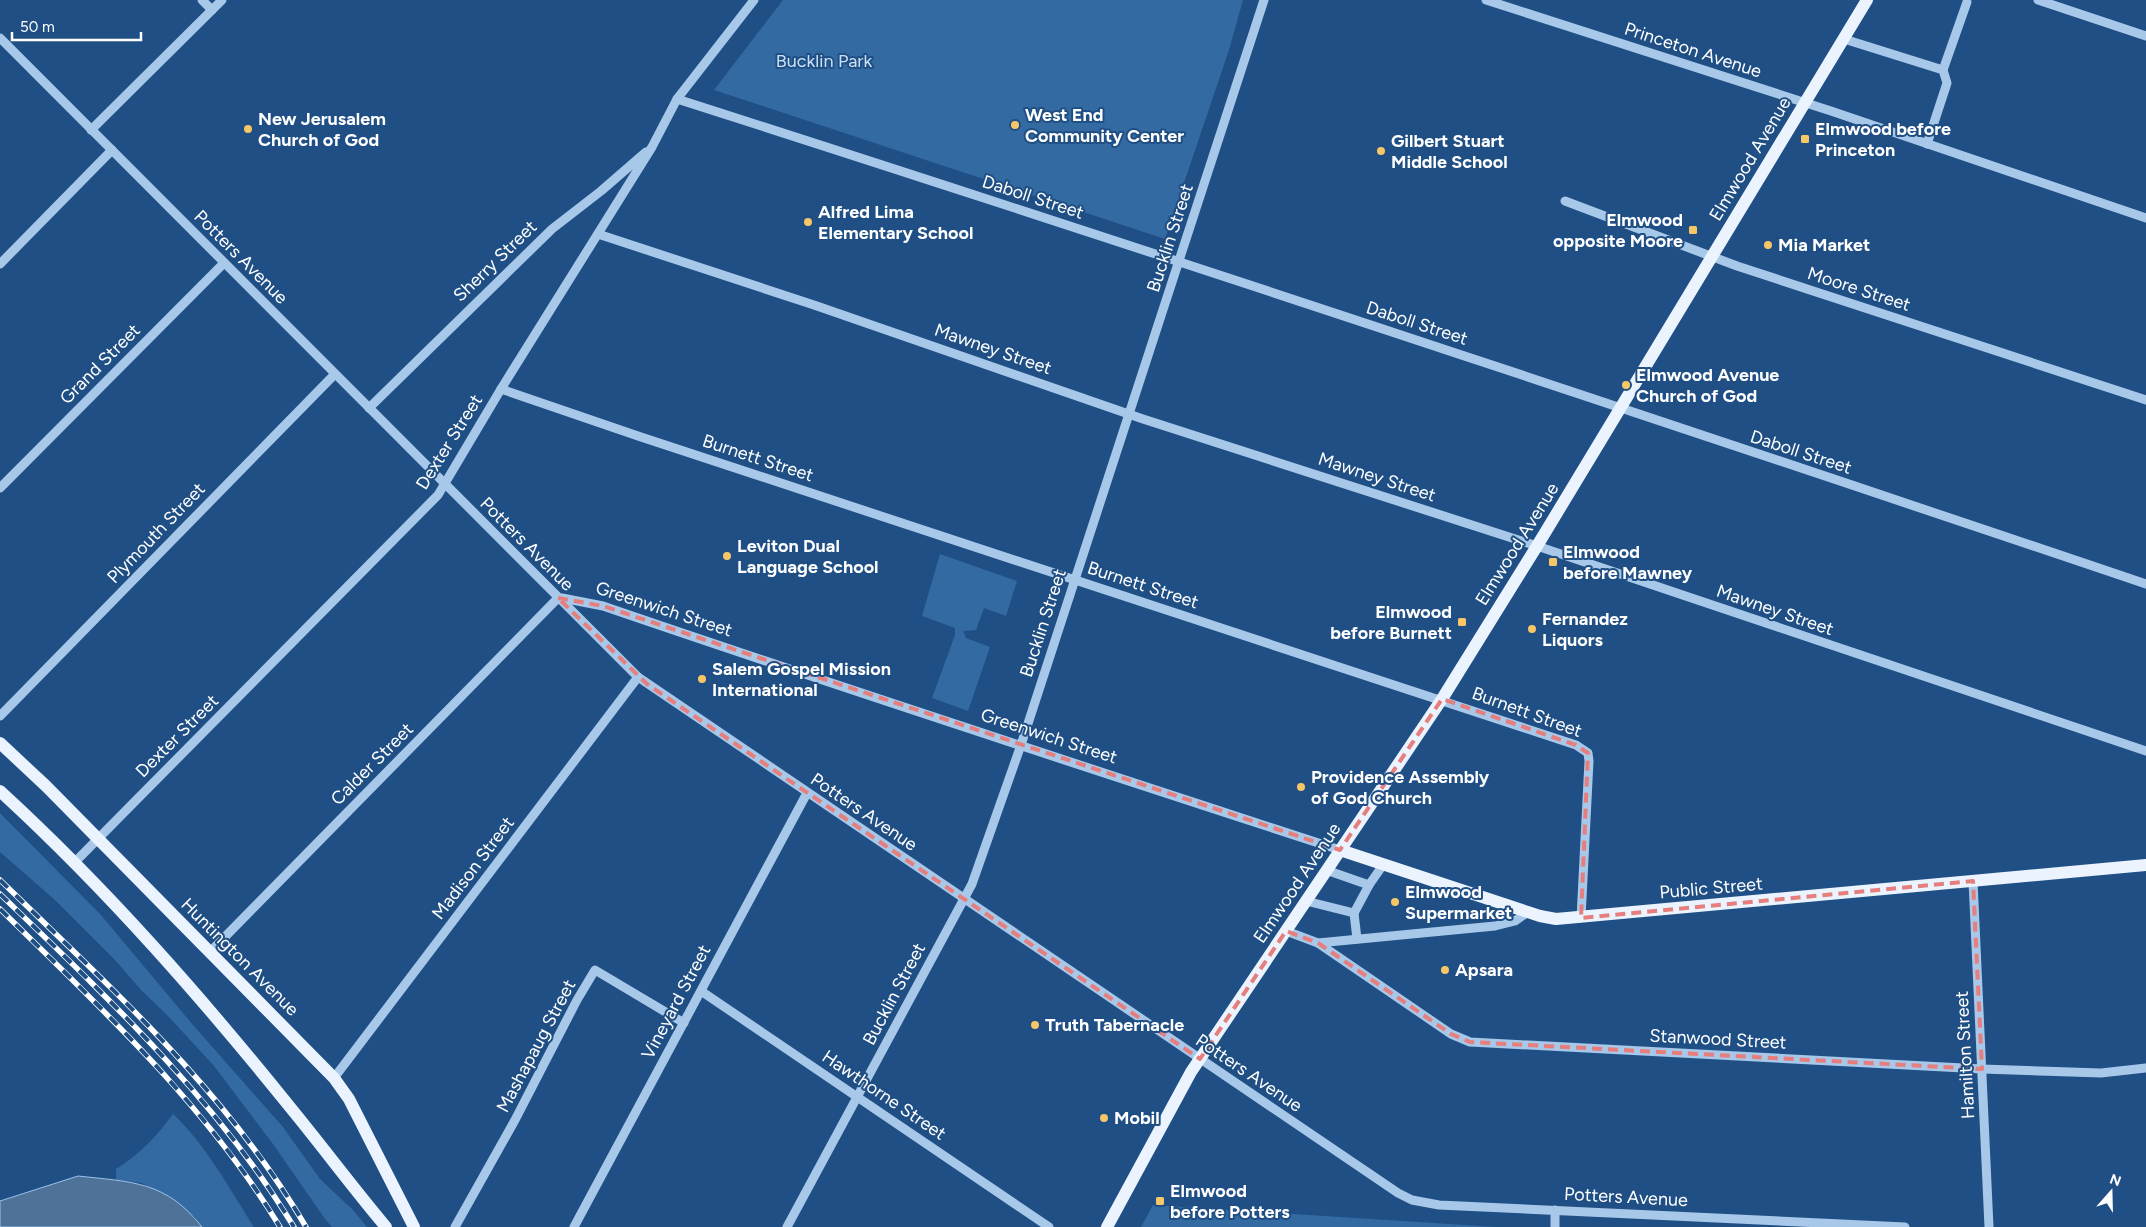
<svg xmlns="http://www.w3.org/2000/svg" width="2146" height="1227" viewBox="0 0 2146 1227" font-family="Figtree,sans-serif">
	<rect width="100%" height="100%" fill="#1f4f84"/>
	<g fill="#336aa1">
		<polygon points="783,0 1243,0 1229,50 1165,239 714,90"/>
		<polygon points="940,554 1017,581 1006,616 984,608 976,630 963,631 966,638 990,647 968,711 932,698 955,635 955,628 922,616"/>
		<polygon points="0,813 101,915 193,1025 283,1127 320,1179 352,1209 367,1227 332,1227 325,1219 273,1144 214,1066 168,1016 142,991 116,961 55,900 0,852"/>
		<path d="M173 1114C207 1146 229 1188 254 1227H202L194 1216 142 1183 116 1180V1169C139 1155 157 1136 173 1114Z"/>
		<polygon points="1153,1205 1496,1227 1141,1227"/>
	</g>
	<path fill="#4f7398" stroke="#9ac3eb" d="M78 1176C132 1182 166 1181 202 1227H0V1201Z"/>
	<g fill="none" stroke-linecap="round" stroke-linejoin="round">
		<g stroke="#a7c8e9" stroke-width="9">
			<polyline points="202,0 212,10"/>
			<polyline points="1486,0 1831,111 2146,218"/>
			<polyline points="2038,0 2146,36"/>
			<polyline points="0,38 638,677 1398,1193 1412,1200 1439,1205 1905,1227"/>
			<polyline points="1844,39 1943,70 1947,83 1927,144"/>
			<polyline points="1943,70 1967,2"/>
			<path d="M677 99C1168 256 1657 419 2146 584"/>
			<polyline points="91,130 222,0"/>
			<polyline points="1565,201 1737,266 2146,400"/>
			<polyline points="598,234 814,305 1143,419 1537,546 2146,751"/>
			<polyline points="0,264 112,150"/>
			<polyline points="501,389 638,436 1576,745 1588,753 1589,761 1581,918"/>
			<polyline points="369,408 552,229 601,191 646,152"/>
			<polyline points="0,488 224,263"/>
			<polyline points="0,716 335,374"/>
			<polyline points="74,863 438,495 501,389 652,147 677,99 754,0"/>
			<polyline points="1973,881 1989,1227"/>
			<polyline points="1369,885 1383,865"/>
			<polyline points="1306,901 1354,913 1369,885 1326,870"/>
			<polyline points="1354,913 1357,939"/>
			<polyline points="1286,931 1318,943 1495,926 1515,921 1528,912"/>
			<polyline points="1318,943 1451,1034 1470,1042 1982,1069 2101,1073 2146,1068"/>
			<path d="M210 952 558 598H562L603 606C848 690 1094 770 1340 850"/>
			<polyline points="701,991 1049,1227"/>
			<polyline points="334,1078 638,677"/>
			<polyline points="1555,1210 1555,1227"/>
			<polyline points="455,1227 515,1120 577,1000 595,970 684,1023"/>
			<polyline points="574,1227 807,793"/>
			<polyline points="787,1227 972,884 1021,745 1264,0"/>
		</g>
		<g stroke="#eaf3fe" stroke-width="12">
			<polyline points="0,743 46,786 334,1078 349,1099 414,1227"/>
			<path d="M0 791C107 889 203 999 294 1112 325 1150 354 1189 386 1227"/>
			<polyline points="1340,850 1540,916 1556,919 2146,865"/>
			<polyline points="1107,1227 1191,1072 1442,699 1537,546 1867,0"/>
		</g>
		<g stroke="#fff" stroke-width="5.5">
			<g id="rail">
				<path d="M0 880C110 987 228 1093 306 1227"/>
				<path d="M0 894C107 997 216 1099 294 1227"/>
				<path d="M0 909C101 1008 206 1105 280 1227"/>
			</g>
		</g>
		<use href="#rail" stroke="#1f4f84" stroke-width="4" stroke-dasharray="11" stroke-linecap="butt"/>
	</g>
	<path fill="none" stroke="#e67e7e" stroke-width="4" stroke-dasharray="10 6" stroke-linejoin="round" d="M558 598 603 606 1340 850 1442 699 1576 745 1588 753 1581 918 1973 881 1982 1069 1470 1042 1451 1034 1318 943 1286 931 1200 1059 647 684Z"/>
	<g fill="#f7c767" stroke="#1f4f84" stroke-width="2">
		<circle cx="1015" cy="125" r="5"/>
		<circle cx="248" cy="129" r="5"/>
		<rect x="1800" y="134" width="10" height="10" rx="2.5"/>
		<circle cx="1381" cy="151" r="5"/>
		<circle cx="808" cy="222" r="5"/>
		<rect x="1688" y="225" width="10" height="10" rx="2.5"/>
		<circle cx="1768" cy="245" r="5"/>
		<circle cx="1626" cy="385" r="5"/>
		<circle cx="727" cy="556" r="5"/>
		<rect x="1548" y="557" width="10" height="10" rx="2.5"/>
		<rect x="1457" y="617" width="10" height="10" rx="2.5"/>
		<circle cx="1532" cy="629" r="5"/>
		<circle cx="702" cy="679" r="5"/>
		<circle cx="1301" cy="787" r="5"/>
		<circle cx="1395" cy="902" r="5"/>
		<circle cx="1445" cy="970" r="5"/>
		<circle cx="1035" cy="1025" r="5"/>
		<circle cx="1104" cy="1118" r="5"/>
		<rect x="1155" y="1196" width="10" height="10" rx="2.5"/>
	</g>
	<g text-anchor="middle" stroke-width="4" stroke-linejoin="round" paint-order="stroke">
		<g font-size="18" fill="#fff" stroke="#1f4f84">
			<text transform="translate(1693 50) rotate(18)" y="6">Princeton Avenue</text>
			<text transform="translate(1750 159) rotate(-59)" y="6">Elmwood Avenue</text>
			<text transform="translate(1033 197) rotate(18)" y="6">Daboll Street</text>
			<text transform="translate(1170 238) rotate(-72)" y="6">Bucklin Street</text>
			<text transform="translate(241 257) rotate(45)" y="6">Potters Avenue</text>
			<text transform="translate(495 261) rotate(-44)" y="6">Sherry Street</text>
			<text transform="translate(1859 289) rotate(18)" y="6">Moore Street</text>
			<text transform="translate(1417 323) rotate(18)" y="6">Daboll Street</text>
			<text transform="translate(993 349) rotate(19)" y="6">Mawney Street</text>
			<text transform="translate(100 364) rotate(-45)" y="6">Grand Street</text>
			<text transform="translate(449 442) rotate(-58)" y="6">Dexter Street</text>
			<text transform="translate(1801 452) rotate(18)" y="6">Daboll Street</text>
			<text transform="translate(758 458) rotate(18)" y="6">Burnett Street</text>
			<text transform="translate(1377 477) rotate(18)" y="6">Mawney Street</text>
			<text transform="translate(156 533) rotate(-46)" y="6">Plymouth Street</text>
			<text transform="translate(527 544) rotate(45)" y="6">Potters Avenue</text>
			<text transform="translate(1517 544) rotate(-58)" y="6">Elmwood Avenue</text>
			<text transform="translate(1143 585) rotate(18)" y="6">Burnett Street</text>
			<text transform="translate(664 609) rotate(18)" y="6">Greenwich Street</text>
			<text transform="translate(1775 610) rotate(19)" y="6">Mawney Street</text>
			<text transform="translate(1043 623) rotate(-72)" y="6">Bucklin Street</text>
			<text transform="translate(1527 712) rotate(20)" y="6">Burnett Street</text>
			<text transform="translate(177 736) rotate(-45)" y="6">Dexter Street</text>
			<text transform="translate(1049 736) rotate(18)" y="6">Greenwich Street</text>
			<text transform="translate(372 764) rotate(-45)" y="6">Calder Street</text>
			<text transform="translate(864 812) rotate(34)" y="6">Potters Avenue</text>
			<text transform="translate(473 868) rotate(-53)" y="6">Madison Street</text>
			<text transform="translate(1297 883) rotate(-56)" y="6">Elmwood Avenue</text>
			<text transform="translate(1711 888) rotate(-5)" y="6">Public Street</text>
			<text transform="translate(240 957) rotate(45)" y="6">Huntington Avenue</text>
			<text transform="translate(894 994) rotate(-62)" y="6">Bucklin Street</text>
			<text transform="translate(676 1002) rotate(-62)" y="6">Vineyard Street</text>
			<text transform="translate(1718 1039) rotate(3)" y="6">Stanwood Street</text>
			<text transform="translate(536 1046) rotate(-62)" y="6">Mashapaug Street</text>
			<text transform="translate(1965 1055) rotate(-93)" y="6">Hamilton Street</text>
			<text transform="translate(1249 1073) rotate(34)" y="6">Potters Avenue</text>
			<text transform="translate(884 1095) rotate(34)" y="6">Hawthorne Street</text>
			<text transform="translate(1626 1197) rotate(3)" y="6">Potters Avenue</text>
		</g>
		<g font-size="18" fill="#cbe1f7" stroke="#1f4f84">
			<text x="824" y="67">Bucklin Park</text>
		</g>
		<g font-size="18" font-weight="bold" fill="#fff" stroke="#1f4f84" text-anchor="start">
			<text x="1025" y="121">West End<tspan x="1025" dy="21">Community Center</tspan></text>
			<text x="258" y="125">New Jerusalem<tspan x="258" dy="21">Church of God</tspan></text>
			<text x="1815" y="135">Elmwood before<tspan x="1815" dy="21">Princeton</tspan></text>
			<text x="1391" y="147">Gilbert Stuart<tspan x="1391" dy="21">Middle School</tspan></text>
			<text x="818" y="218">Alfred Lima<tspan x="818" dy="21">Elementary School</tspan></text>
			<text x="1683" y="226" text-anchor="end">Elmwood<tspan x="1683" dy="21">opposite Moore</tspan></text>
			<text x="1778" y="251">Mia Market</text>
			<text x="1636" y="381">Elmwood Avenue<tspan x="1636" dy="21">Church of God</tspan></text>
			<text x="737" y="552">Leviton Dual<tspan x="737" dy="21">Language School</tspan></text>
			<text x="1563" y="558">Elmwood<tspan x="1563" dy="21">before Mawney</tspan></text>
			<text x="1452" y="618" text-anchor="end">Elmwood<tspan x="1452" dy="21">before Burnett</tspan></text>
			<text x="1542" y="625">Fernandez<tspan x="1542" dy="21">Liquors</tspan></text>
			<text x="712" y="675">Salem Gospel Mission<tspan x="712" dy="21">International</tspan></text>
			<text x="1311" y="783">Providence Assembly<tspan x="1311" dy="21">of God Church</tspan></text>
			<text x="1405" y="898">Elmwood<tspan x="1405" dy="21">Supermarket</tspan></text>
			<text x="1455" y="976">Apsara</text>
			<text x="1045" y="1031">Truth Tabernacle</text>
			<text x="1114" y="1124">Mobil</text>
			<text x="1170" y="1197">Elmwood<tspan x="1170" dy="21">before Potters</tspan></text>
		</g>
	</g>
	<g transform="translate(2111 1192) rotate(20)" stroke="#1f4f84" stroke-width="4" paint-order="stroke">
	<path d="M0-4L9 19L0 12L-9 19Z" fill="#ffffff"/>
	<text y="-8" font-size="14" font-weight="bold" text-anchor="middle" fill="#ffffff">N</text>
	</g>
	<path d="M12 32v8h129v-8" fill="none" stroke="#ffffff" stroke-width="2.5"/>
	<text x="20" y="32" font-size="15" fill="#ffffff" stroke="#1f4f84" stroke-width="4" paint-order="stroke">50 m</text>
</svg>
